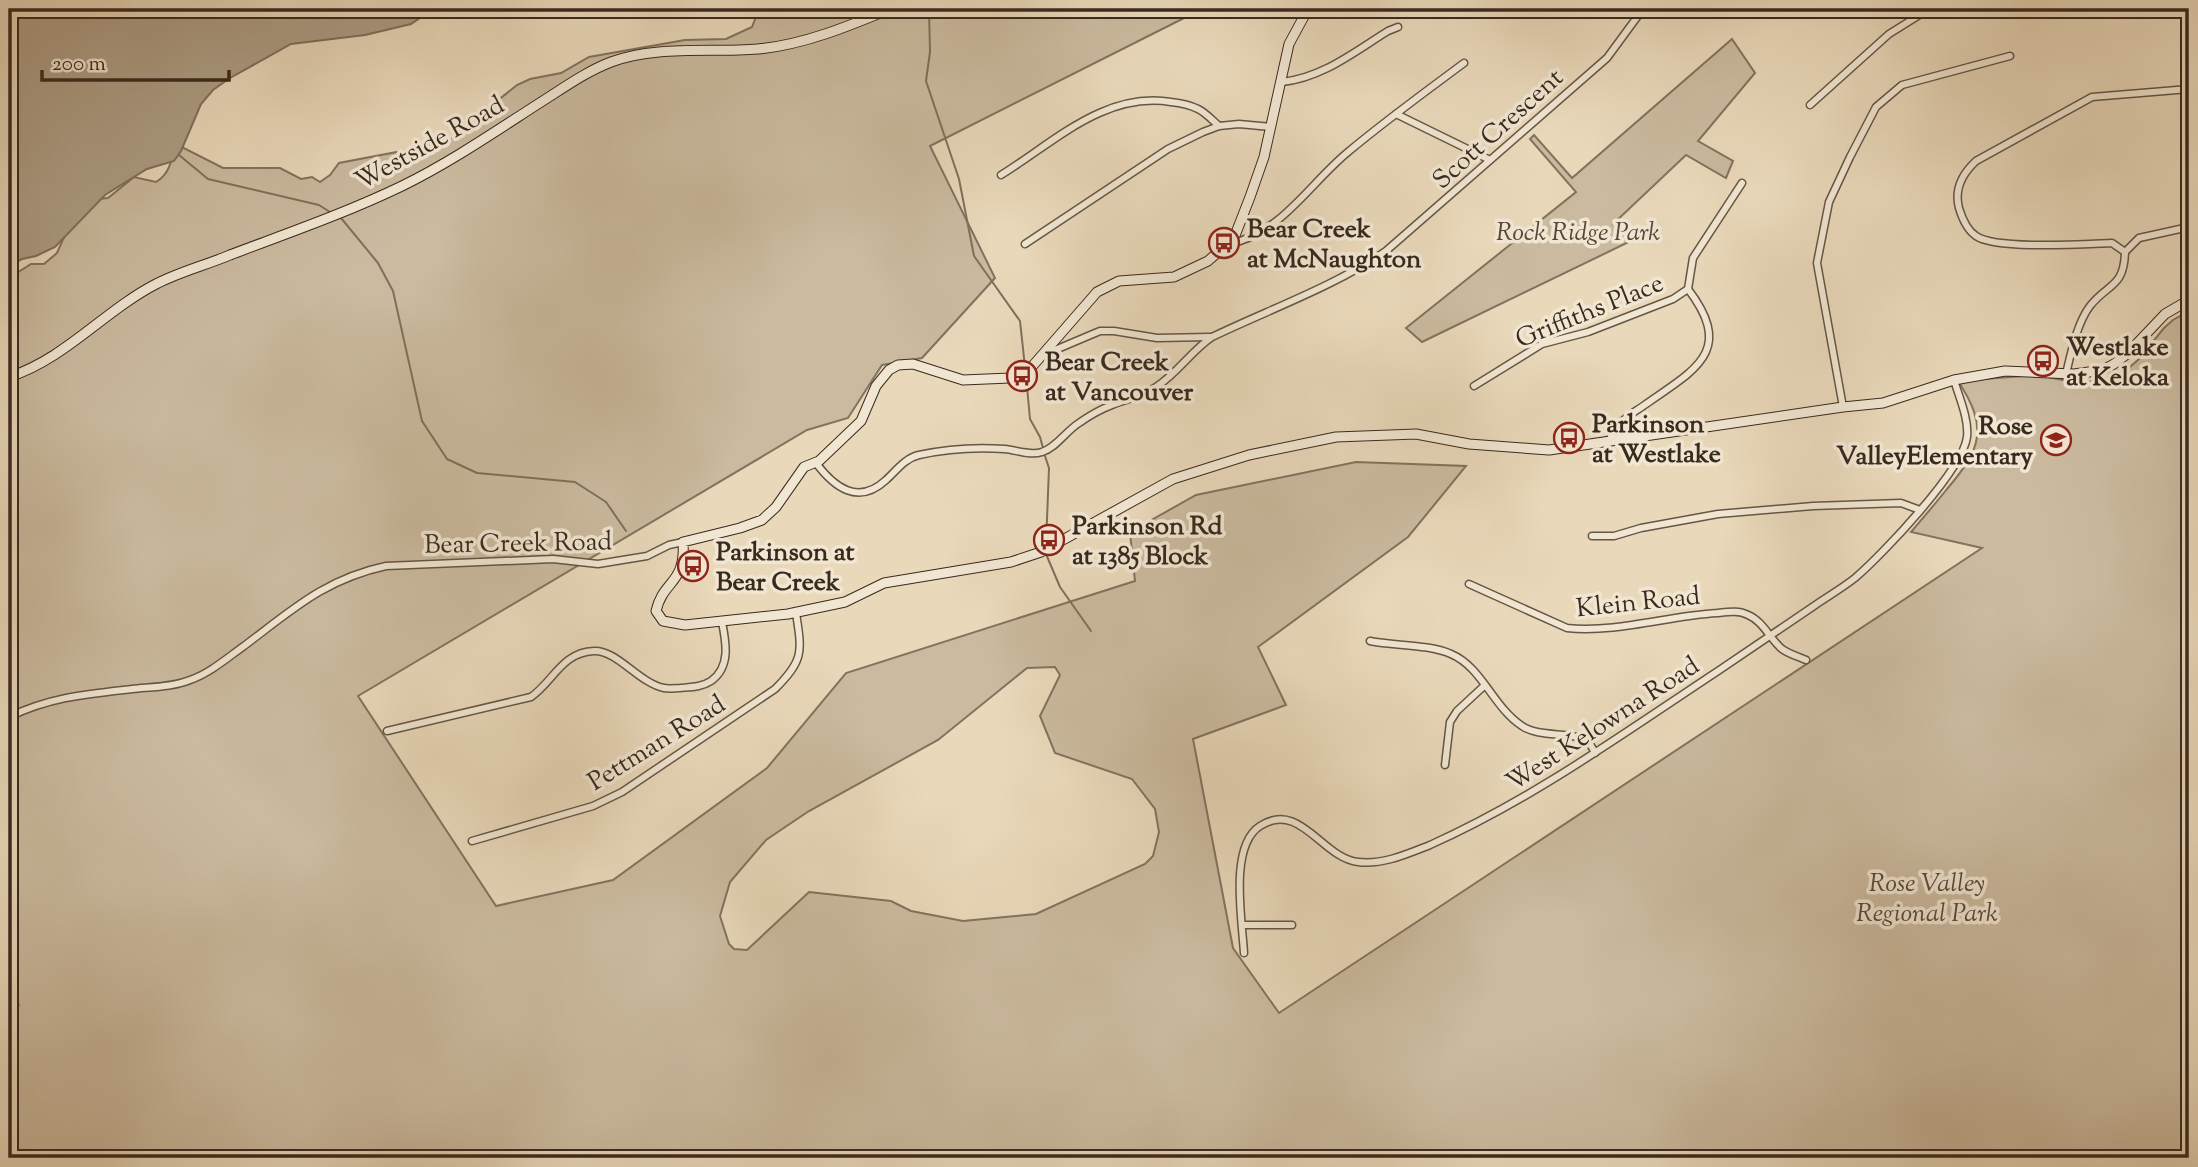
<svg xmlns="http://www.w3.org/2000/svg" width="2198" height="1167" viewBox="0 0 2198 1167" font-family="'Sorts Mill Goudy',serif">
	<rect width="100%" height="100%" fill="#e9d8ba"/>
	<filter id="stains"><feTurbulence type="fractalNoise" baseFrequency=".00286" numOctaves="4"/><feColorMatrix values="0 0 0 0 .2 0 0 0 0 .09 0 0 0 0 .02 0 0 0 .5 -.17"/></filter>
	<radialGradient id="worn" r=".72"><stop offset=".6" stop-color="#630" stop-opacity="0"/><stop offset="1" stop-color="#630" stop-opacity=".3"/></radialGradient>
	<g fill="#cbba9f" stroke="#82725e" stroke-width="2" fill-rule="evenodd">
		<path d="M759 9H1202L930 146 995 278 922 358 882 365 848 418 807 430 358 696 496 906 613 880 767 768 846 673 1135 581 1130 532 1196 495 1356 462 1466 466 1408 537 1258 647 1286 705 1193 739 1233 948 1279 1013 1982 548 1911 532C1923 518 1935 504 1947 489 1981 449 1989 428 1958 381L2038 375 2077 383 2103 380 2130 367 2139 359 2164 328 2173 320 2189 311V1158H9V278L31 264H44L57 253 65 235 98 199 108 198 134 177 156 182C171 173 172 158 174 143L223 168H280L301 179 312 177 320 182 330 175 339 163 444 143 477 124 497 101 517 85 530 79 561 73 589 57 685 40 726 39 752 27ZM1055 667 1060 675 1040 716 1055 753 1132 779 1155 809 1159 832 1153 856 1145 864 1036 914 963 921 911 911 891 901 809 892 747 950 734 949 729 944 720 916 730 882 766 840 809 811 938 740 1027 668Z"/>
		<polygon points="1732,39 1755,73 1698,141 1733,161 1726,178 1686,155 1613,224 1637,238 1422,342 1406,328 1576,192 1530,139 1534,135 1572,178"/>
	</g>
	<polygon fill="#ad9d85" stroke="#7f6f5c" stroke-width="2" points="9,9 433,9 411,24 365,35 291,44 230,78 213,90 201,104 181,151 174,161 147,169 105,195 55,247 36,256 22,259 9,266"/>
	<g fill="none" stroke-linecap="round" stroke-linejoin="round">
		<g stroke="#7f6f5c" stroke-width="2">
			<polyline points="929,9 930,52 926,81 959,179 974,256 1020,321 1025,367"/>
			<polyline points="179,155 208,179 319,205 330,212"/>
			<polyline points="341,218 378,263 393,291 422,421 447,459 477,473 575,482 606,502 626,531"/>
			<polyline points="1026,376 1030,419 1040,437 1043,448"/>
			<polyline points="1044,453 1049,468 1046,545"/>
			<polyline points="1046,554 1060,587 1091,631"/>
			<polyline points="9,993 19,1005"/>
		</g>
		<g stroke="#655645" stroke-width="9">
			<g id="street">
				<path d="M1282 82C1322 78 1354 52 1388 31L1398 27"/>
				<path d="M2189 89 2092 97 1976 161C1962 174 1954 189 1959 208 1962 218 1967 230 1976 236 1996 250 2085 244 2112 243L2125 252 2139 238 2189 227"/>
				<polyline points="1810,105 1889,34 1929,9"/>
				<polyline points="1396,114 1490,160"/>
				<path d="M1001 175C1053 143 1105 91 1171 102 1180 103 1190 105 1198 109 1205 112 1212 120 1219 126"/>
				<polyline points="1025,244 1168,149 1203,132 1219,126 1239,124 1271,127"/>
				<path d="M1229 244C1282 233 1309 184 1348 152 1385 121 1425 92 1464 63"/>
				<polyline points="1047,348 1055,350 1100,331 1114,331 1157,338 1210,337"/>
				<path d="M2066 374C2071 353 2077 323 2090 306 2108 283 2124 288 2125 252"/>
				<polyline points="1474,386 1542,344 1588,332 1673,299 1688,289 1693,258 1742,183"/>
				<polyline points="1843,407 1817,263 1829,202 1850,157 1876,107 1902,85 2010,56"/>
				<path d="M1608 442C1612 436 1615 429 1620 424 1626 416 1638 410 1646 404 1696 369 1735 351 1688 289"/>
				<path d="M816 463C834 487 858 506 886 480 896 471 905 458 919 455 946 449 977 447 1005 449 1016 450 1030 456 1042 452 1056 448 1066 431 1079 423 1089 416 1101 409 1112 405 1127 399 1143 396 1156 387 1178 373 1191 351 1212 337 1268 310 1335 286 1386 251L1607 58 1643 9"/>
				<polyline points="1592,536 1614,536 1641,528 1718,514 1813,506 1901,503 1920,510"/>
				<path d="M1469 584 1567 628C1617 633 1667 616 1717 613 1727 612 1739 610 1748 615 1763 621 1770 639 1782 649 1789 654 1799 657 1806 660"/>
				<path d="M1370 641C1395 646 1428 644 1451 654 1482 667 1493 707 1522 726 1541 739 1575 730 1589 743 1592 746 1593 750 1595 753"/>
				<path d="M9 717C50 697 87 694 132 689 151 687 173 687 190 680 210 673 227 658 244 646 292 610 325 579 386 566L553 559 598 564 647 556 669 545 683 542"/>
				<path d="M387 731 531 697C553 682 562 652 594 651 617 650 639 683 664 688 669 689 675 688 680 688 691 687 702 687 711 681 731 667 726 642 722 622"/>
				<polyline points="1445,765 1450,722 1457,711 1484,686"/>
				<path d="M472 841 593 806 622 792 775 689C804 660 802 652 796 613"/>
				<polyline points="1242,925 1292,925"/>
				<path d="M1244 953C1242 919 1229 846 1260 826 1300 800 1322 858 1358 862 1383 865 1407 854 1430 845 1533 799 1624 733 1718 671 1749 650 1780 629 1811 608 1825 598 1841 589 1855 578 1882 555 1963 470 1967 437 1969 419 1959 397 1954 380"/>
			</g>
		</g>
		<g stroke="#392a1e" stroke-width="11">
			<g id="secondary">
				<polyline points="1010,9 1026,13 1038,9"/>
				<path d="M1308 9 1289 44 1264 157 1250 197 1234 238 1208 261 1174 277 1119 281 1097 292 1029 370 1010 378 963 380 913 364 898 365 889 370 876 386 861 421 819 461 804 467 776 507 762 520 740 528 683 542C686 584 663 580 656 611L663 621 685 625 788 614 845 602 884 583 1011 562 1041 552 1173 479 1249 455 1336 437 1416 434 1469 444 1549 450 1843 407 1883 403 1954 380 2005 371 2074 374 2103 370 2114 364 2127 354 2165 314 2189 300"/>
				<path d="M9 377C65 359 104 311 156 284 179 272 206 265 230 255 288 233 346 213 402 186 449 163 493 133 538 104 562 89 585 72 611 62 655 45 712 53 758 49 803 45 849 26 890 9"/>
			</g>
		</g>
		<use href="#street" stroke="#f1e6d2" stroke-width="6"/>
		<use href="#secondary" stroke="#f1e6d2" stroke-width="9"/>
	</g>
	<defs>
		<g id="bus-ring" transform="scale(1.575)"><circle r="9.5" fill="#f1e6d2" stroke="#8f2418" stroke-width="1.5"/><path d="M-5-6H5V4H4V6H2V4H-2V6H-4V4H-5ZM-3.5-4V0h7V-4ZM-3.5 1.2v1.5H-2V1.2ZM2 1.2v1.5H3.5V1.2Z" fill="#8f2418"/></g>
		<g id="school-ring" transform="scale(1.575)"><circle r="9.5" fill="#f1e6d2" stroke="#8f2418" stroke-width="1.5"/><path d="M0-5L7-2L0 1L-7-2ZM-4 1L0 2.5L4 1V4Q0 6-4 4Z" fill="#8f2418"/></g>
	</defs>
	<g fill-rule="evenodd">
		<use href="#bus-ring" x="1224" y="243"/>
		<use href="#bus-ring" x="2043" y="361"/>
		<use href="#bus-ring" x="1022" y="376"/>
		<use href="#bus-ring" x="1569" y="438"/>
		<use href="#school-ring" x="2056" y="440"/>
		<use href="#bus-ring" x="1049" y="540"/>
		<use href="#bus-ring" x="693" y="566"/>
	</g>
	<g text-anchor="middle" stroke-width="7" stroke-linejoin="round" paint-order="stroke">
		<g font-size="26" fill="#392a1e" stroke="#f1e6d2">
			<text transform="translate(1497 128) rotate(-42)" y="9">Scott Crescent</text>
			<text transform="translate(429 142) rotate(-29)" y="9">Westside Road</text>
			<text transform="translate(1589 310) rotate(-22)" y="9">Griffiths Place</text>
			<text transform="translate(518 542) rotate(-1)" y="9">Bear Creek Road</text>
			<text transform="translate(1638 601) rotate(-6)" y="9">Klein Road</text>
			<text transform="translate(1602 723) rotate(-33)" y="9">West Kelowna Road</text>
			<text transform="translate(656 742) rotate(-32)" y="9">Pettman Road</text>
		</g>
		<g font-size="26" font-weight="bold" fill="#392a1e" stroke="#f1e6d2" text-anchor="start">
			<text x="1247" y="237">Bear Creek<tspan x="1247" dy="30">at McNaughton</tspan></text>
			<text x="2066" y="355">Westlake<tspan x="2066" dy="30">at Keloka</tspan></text>
			<text x="1045" y="370">Bear Creek<tspan x="1045" dy="30">at Vancouver</tspan></text>
			<text x="1592" y="432">Parkinson<tspan x="1592" dy="30">at Westlake</tspan></text>
			<text x="2033" y="434" text-anchor="end">Rose<tspan x="2033" dy="30">ValleyElementary</tspan></text>
			<text x="1072" y="534">Parkinson Rd<tspan x="1072" dy="30">at 1385 Block</tspan></text>
			<text x="716" y="560">Parkinson at<tspan x="716" dy="30">Bear Creek</tspan></text>
		</g>
		<g font-size="26" font-style="italic" fill="#564738" stroke="#f1e6d2">
			<text x="1578" y="240">Rock Ridge Park</text>
			<text x="1927" y="891">Rose Valley<tspan x="1927" dy="30">Regional Park</tspan></text>
		</g>
	</g>
	<rect width="2198" height="1167" fill="none" stroke="#e9d8ba" stroke-width="35"/>
	<rect x="10" y="10" width="2177" height="1146" fill="none" stroke="#392a1e" stroke-width="3.5"/>
	<rect x="18" y="18" width="2163" height="1132" fill="none" stroke="#392a1e" stroke-width="2"/>
	<path d="M42 70v10h187v-10" fill="none" stroke="#392a1e" stroke-width="3.5"/>
	<text x="52" y="70" font-size="21" fill="#392a1e" stroke="#f1e6d2" stroke-width="5" paint-order="stroke">200 m</text>
	<rect width="100%" height="100%" filter="url(#stains)"/>
	<rect width="100%" height="100%" fill="url(#worn)"/>
</svg>
